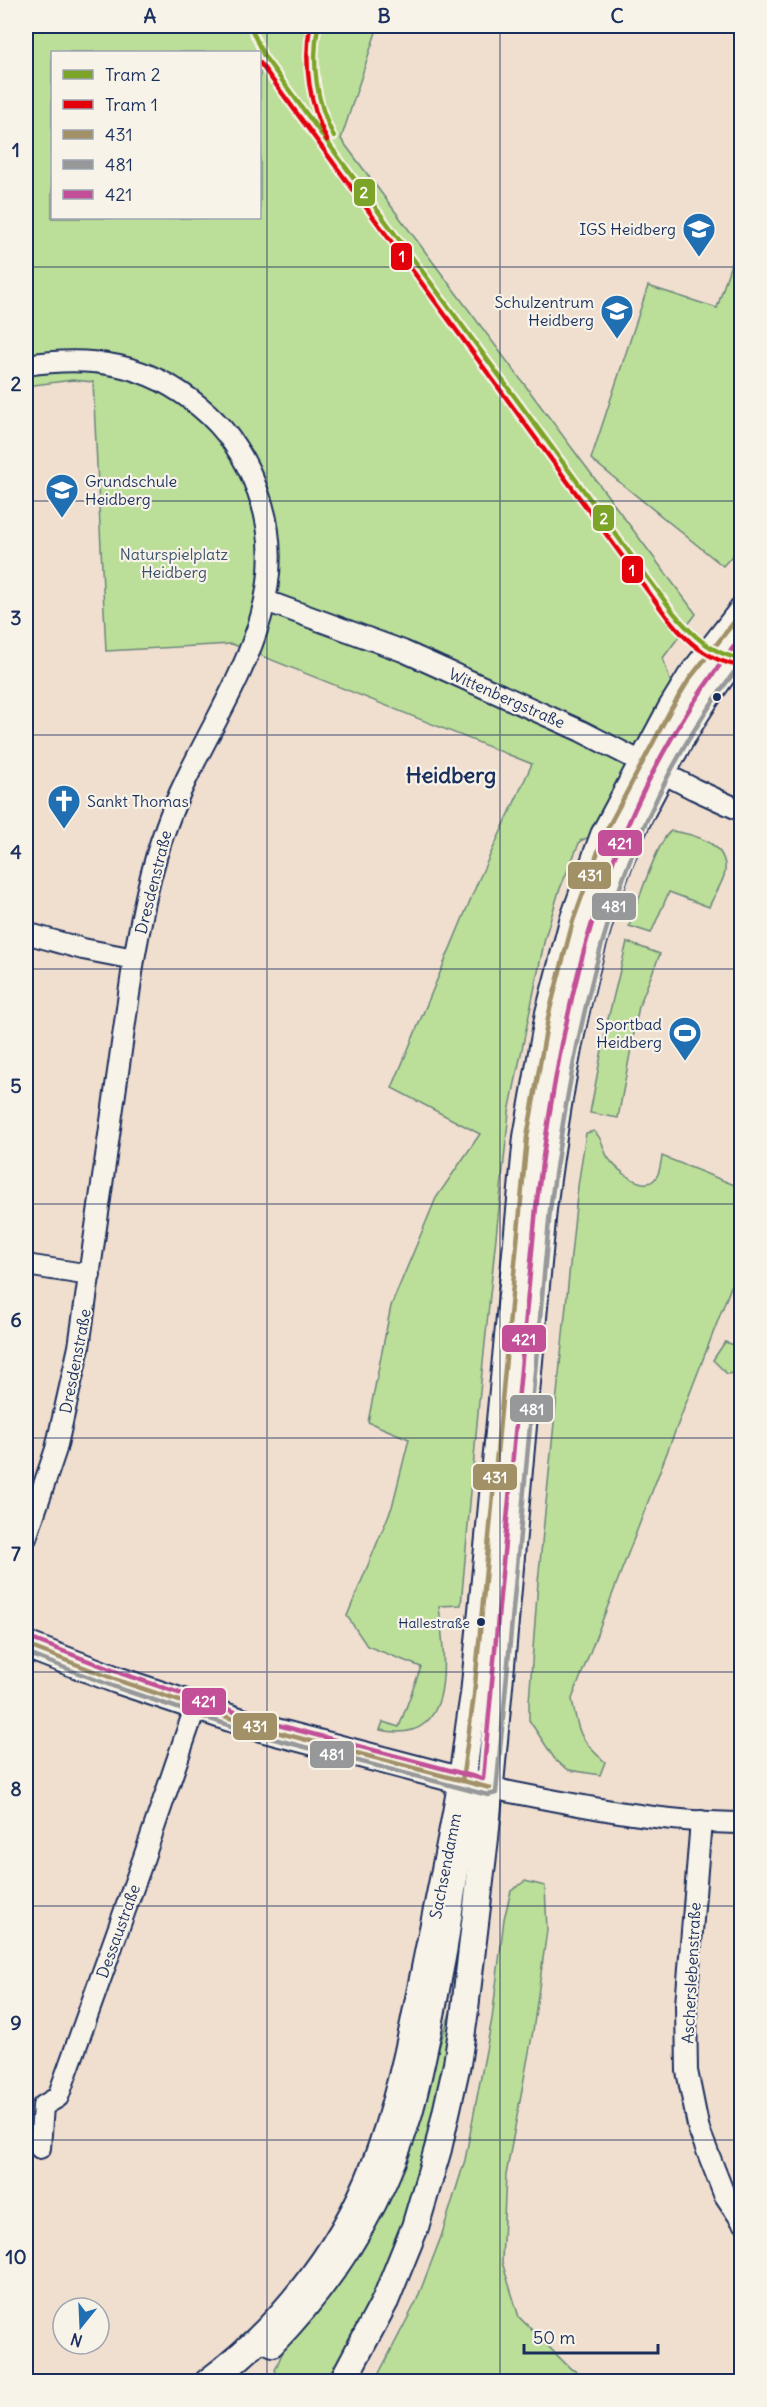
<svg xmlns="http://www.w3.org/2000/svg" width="767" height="2407" viewBox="0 0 767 2407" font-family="Delius,sans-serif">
	<rect width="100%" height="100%" fill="#f0decf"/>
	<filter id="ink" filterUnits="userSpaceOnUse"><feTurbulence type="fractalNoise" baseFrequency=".0167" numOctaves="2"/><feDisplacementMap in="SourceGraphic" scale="12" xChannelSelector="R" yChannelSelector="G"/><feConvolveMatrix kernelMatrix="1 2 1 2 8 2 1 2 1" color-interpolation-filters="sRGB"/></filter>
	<g filter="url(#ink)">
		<g fill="#bbde98" stroke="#6b867b" stroke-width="1.5" fill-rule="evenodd">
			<path d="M26 26H378L341 139 696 614 663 658 672 687 594 835 580 841 559 891 545 938 509 1112 479 1401 461 1605 439 1606C444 1655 459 1747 380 1730L383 1722 399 1727 421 1667 367 1646 347 1616 392 1507 409 1439 368 1422 391 1306 436 1198 480 1134 392 1088 479 879 532 764 232 644 106 651 93 382 73 380 26 386ZM52 52H260V218H52Z"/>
			<polygon points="741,232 741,546 723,566 591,459 648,286 717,308"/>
			<path d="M671 831C694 834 728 843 725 872 723 883 713 897 709 907L669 892 651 933 629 926C636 908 658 839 671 831Z"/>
			<polygon points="627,942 660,954 639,1006 618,1118 590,1113 607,1023"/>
			<path d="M594 1131C605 1141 602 1150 609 1159 618 1171 648 1197 658 1174 660 1169 661 1162 662 1156L742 1188 741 1287 732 1284 572 1699C578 1732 579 1739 605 1762L600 1775 569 1770 556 1761 529 1720V1702L538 1582 578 1186 586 1133Z"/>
			<polygon points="725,1342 741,1347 741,1372 727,1374 713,1360"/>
			<polygon points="525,1881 545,1886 547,1930 533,2031 506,2175 502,2262 519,2317 571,2369 599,2381 375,2381 416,2302 441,2237 465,2160 492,2019 504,1919 511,1891"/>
			<polygon points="451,2010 442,2085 421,2167 396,2244 367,2311 327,2381 280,2381 275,2370 287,2342 423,2098"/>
		</g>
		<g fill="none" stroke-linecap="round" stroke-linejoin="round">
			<g stroke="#1b2f5e" stroke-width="24">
				<g id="minor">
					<path d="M26 365C91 355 148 363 200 407 228 430 246 458 258 492 304 614 204 719 166 827 150 870 142 915 134 959L79 1347 56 1449 26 1538"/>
					<polyline points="266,601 403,651 581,731 694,789 742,811"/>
					<polyline points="26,933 83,949 134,959"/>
					<polyline points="26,1265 90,1275"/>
					<polyline points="701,1821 686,2005 687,2071 699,2130 724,2194 742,2221"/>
					<polyline points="40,2148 43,2106 58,2097 143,1860 195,1708"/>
					<path d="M259 2340 273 2346C337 2280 386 2202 412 2113 426 2062 435 2010 445 1958 455 1907 456 1827 490 1788 573 1804 657 1823 742 1823"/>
				</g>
			</g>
			<g stroke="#1b2f5e" stroke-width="30">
				<g id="tertiary">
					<polyline points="26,1645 117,1680 257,1727 478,1785"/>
					<path d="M208 2382C284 2326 351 2238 381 2148 402 2088 414 2025 426 1963 438 1904 451 1844 461 1785 466 1755 469 1724 474 1695L527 1137 549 1013 573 921 604 835 671 709 690 678 742 611"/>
					<path d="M342 2382 385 2301 415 2227 438 2149 457 2064 464 2017 485 1838 543 1209C559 1085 579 962 626 845 638 816 654 787 669 760 690 721 714 683 742 649"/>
				</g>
			</g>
			<use href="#minor" stroke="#f7f3e8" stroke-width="20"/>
			<use href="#tertiary" stroke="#f7f3e8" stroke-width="26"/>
			<g stroke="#f7f3e8" stroke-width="9">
				<g id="bus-1">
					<polyline points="26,1645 117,1680 257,1727 490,1788"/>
					<polyline points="462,1781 474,1695 527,1137 549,1013 573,921 604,835 671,709 690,678 742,612"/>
				</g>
			</g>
			<g stroke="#f7f3e8" stroke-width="9">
				<path id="bus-2" d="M26 1653 115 1687 255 1734 488 1795 496 1793 550 1210C577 1014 615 821 742 662"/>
			</g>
			<g stroke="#f7f3e8" stroke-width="9">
				<path id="bus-3" d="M29 1638 120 1673 259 1720 483 1779 536 1208C563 1000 601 813 736 644"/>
			</g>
			<use href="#bus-1" stroke="#a29167" stroke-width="4.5"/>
			<use href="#bus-2" stroke="#969899" stroke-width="4.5"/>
			<use href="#bus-3" stroke="#c24f97" stroke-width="4.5"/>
			<g stroke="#f7f3e8" stroke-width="9">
				<g id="tram-1">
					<path d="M250 26 264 56 673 612C692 635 711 654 742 659"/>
					<path d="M318 26C311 66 316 101 334 137"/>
				</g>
			</g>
			<g stroke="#f7f3e8" stroke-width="9">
				<g id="tram-2">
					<path d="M310 26C303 67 309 103 327 140"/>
					<path d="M260 63 667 617C687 642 708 661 741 666"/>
				</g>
			</g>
			<use href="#tram-1" stroke="#7ca428" stroke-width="4.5"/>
			<use href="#tram-2" stroke="#e3000b" stroke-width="4.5"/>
		</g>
	</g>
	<path fill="none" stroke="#1b2f5e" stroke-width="1.5" stroke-opacity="0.55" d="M267 26V2382M500 26V2382M26 267H742M26 501H742M26 735H742M26 969H742M26 1204H742M26 1438H742M26 1672H742M26 1906H742M26 2140H742"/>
	<defs>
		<g id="school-pin" transform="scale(1.725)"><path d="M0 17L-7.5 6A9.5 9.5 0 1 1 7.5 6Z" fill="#1f6fb2" stroke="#f7f3e8"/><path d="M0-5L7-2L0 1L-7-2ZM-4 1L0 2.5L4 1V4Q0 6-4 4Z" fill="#fff"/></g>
		<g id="church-pin" transform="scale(1.725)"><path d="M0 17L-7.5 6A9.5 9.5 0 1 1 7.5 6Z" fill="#1f6fb2" stroke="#f7f3e8"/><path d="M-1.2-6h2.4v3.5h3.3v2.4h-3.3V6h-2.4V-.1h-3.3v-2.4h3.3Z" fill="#fff"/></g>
		<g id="stadium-pin" transform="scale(1.725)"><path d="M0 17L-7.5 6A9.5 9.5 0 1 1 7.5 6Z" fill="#1f6fb2" stroke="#f7f3e8"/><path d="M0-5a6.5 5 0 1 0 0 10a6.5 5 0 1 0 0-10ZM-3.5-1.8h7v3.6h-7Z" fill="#fff"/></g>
	</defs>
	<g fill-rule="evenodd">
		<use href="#school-pin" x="699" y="229"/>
		<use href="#school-pin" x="617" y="311"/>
		<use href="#school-pin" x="62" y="490"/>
		<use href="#church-pin" x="64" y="801"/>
		<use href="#stadium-pin" x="685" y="1033"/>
	</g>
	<g fill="#1b2f5e" stroke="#f7f3e8" stroke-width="2">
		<circle cx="717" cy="697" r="5"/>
		<circle cx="481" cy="1622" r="5"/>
	</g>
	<g text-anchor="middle" stroke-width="4.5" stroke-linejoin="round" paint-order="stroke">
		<g font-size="14" fill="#1b2f5e" stroke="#f7f3e8" text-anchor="end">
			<text x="470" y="1628">Hallestraße</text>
		</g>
		<g font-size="16" fill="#1b2f5e" stroke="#f7f3e8" text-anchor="end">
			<text x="676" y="235">IGS Heidberg</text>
			<text x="594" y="308">Schulzentrum<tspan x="594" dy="18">Heidberg</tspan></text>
			<text x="85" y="487" text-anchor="start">Grundschule<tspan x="85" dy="18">Heidberg</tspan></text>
			<text x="87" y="807" text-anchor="start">Sankt Thomas</text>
			<text x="662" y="1030">Sportbad<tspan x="662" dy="18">Heidberg</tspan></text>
		</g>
		<g font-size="16" fill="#3b526a" stroke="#f7f3e8">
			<text x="174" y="560">Naturspielplatz<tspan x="174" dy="18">Heidberg</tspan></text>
		</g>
		<g font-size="16" fill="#1b2f5e" stroke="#f7f3e8">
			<text transform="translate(507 698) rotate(24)" y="6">Wittenbergstraße</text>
			<text transform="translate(153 882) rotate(-76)" y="6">Dresdenstraße</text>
			<text transform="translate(75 1361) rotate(-79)" y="6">Dresdenstraße</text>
			<text transform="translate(445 1866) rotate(-79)" y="6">Sachsendamm</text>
			<text transform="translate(118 1931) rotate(-70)" y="6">Dessaustraße</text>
			<text transform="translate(691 1973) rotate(-87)" y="6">Ascherslebenstraße</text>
		</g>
		<g font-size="22" font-weight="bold" fill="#1b2f5e" stroke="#f7f3e8">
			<text x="451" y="783">Heidberg</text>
		</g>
	</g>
	<g stroke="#f7f3e8" stroke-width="2">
		<rect x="353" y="178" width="23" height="29" rx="6" fill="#7ca428"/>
		<rect x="390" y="242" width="23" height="29" rx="6" fill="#e3000b"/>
		<rect x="592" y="504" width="23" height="28" rx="6" fill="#7ca428"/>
		<rect x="621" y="555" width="23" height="29" rx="6" fill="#e3000b"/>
		<rect x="597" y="829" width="46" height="28" rx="6" fill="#c24f97"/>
		<rect x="567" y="861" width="45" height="29" rx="6" fill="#a29167"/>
		<rect x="591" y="892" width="46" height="29" rx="6" fill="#969899"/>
		<rect x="501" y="1324" width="46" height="29" rx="6" fill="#c24f97"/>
		<rect x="509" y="1394" width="45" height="29" rx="6" fill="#969899"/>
		<rect x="472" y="1463" width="46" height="28" rx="6" fill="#a29167"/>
		<rect x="181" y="1687" width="46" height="29" rx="6" fill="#c24f97"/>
		<rect x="232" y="1712" width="46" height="29" rx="6" fill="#a29167"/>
		<rect x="309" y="1740" width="46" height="29" rx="6" fill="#969899"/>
	</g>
	<g font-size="16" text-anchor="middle" font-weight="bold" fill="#fff">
		<text x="364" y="198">2</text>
		<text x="402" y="262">1</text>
		<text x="604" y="524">2</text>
		<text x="632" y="576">1</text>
		<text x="620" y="849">421</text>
		<text x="590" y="881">431</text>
		<text x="614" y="912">481</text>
		<text x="524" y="1345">421</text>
		<text x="532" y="1415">481</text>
		<text x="495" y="1483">431</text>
		<text x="204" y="1707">421</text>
		<text x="255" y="1732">431</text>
		<text x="332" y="1760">481</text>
	</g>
	<rect width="767" height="2407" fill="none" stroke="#f7f3e8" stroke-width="66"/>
	<rect x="51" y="51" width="210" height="168" fill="#f7f3e8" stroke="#9fa5b1" stroke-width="1.5"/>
	<rect x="63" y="70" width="30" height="9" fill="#7ca428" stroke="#9fa5b1" stroke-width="1.5"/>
	<text x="105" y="81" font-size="18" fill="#1b2f5e">Tram 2</text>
	<rect x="63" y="100" width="30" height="9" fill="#e3000b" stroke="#9fa5b1" stroke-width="1.5"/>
	<text x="105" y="111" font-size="18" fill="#1b2f5e">Tram 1</text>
	<rect x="63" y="130" width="30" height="9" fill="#a29167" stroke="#9fa5b1" stroke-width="1.5"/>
	<text x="105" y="141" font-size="18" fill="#1b2f5e">431</text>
	<rect x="63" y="160" width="30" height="9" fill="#969899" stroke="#9fa5b1" stroke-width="1.5"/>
	<text x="105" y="171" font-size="18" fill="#1b2f5e">481</text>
	<rect x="63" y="190" width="30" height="9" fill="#c24f97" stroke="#9fa5b1" stroke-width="1.5"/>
	<text x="105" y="201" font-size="18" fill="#1b2f5e">421</text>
	<g transform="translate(81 2326) rotate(198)"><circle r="28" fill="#f7f3e8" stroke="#9fa5b1" stroke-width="1.5"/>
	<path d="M0-4.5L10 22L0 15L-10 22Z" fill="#1f6fb2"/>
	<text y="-9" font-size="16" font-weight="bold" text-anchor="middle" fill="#1b2f5e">N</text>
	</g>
	<path d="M524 2344v9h134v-9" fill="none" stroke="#1b2f5e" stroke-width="3"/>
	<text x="533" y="2344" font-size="18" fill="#1b2f5e" stroke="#f7f3e8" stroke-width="4.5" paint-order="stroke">50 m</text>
	<rect x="33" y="33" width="701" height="2341" fill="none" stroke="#1b2f5e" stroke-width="2"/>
	<g font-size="20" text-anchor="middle" font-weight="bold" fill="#1b2f5e">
		<text x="150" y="23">A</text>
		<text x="384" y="23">B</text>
		<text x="617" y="23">C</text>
		<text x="16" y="157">1</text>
		<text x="16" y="391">2</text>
		<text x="16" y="625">3</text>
		<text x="16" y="859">4</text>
		<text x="16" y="1093">5</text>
		<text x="16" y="1327">6</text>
		<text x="16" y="1561">7</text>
		<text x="16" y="1796">8</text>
		<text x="16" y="2030">9</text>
		<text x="16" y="2264">10</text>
	</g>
</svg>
